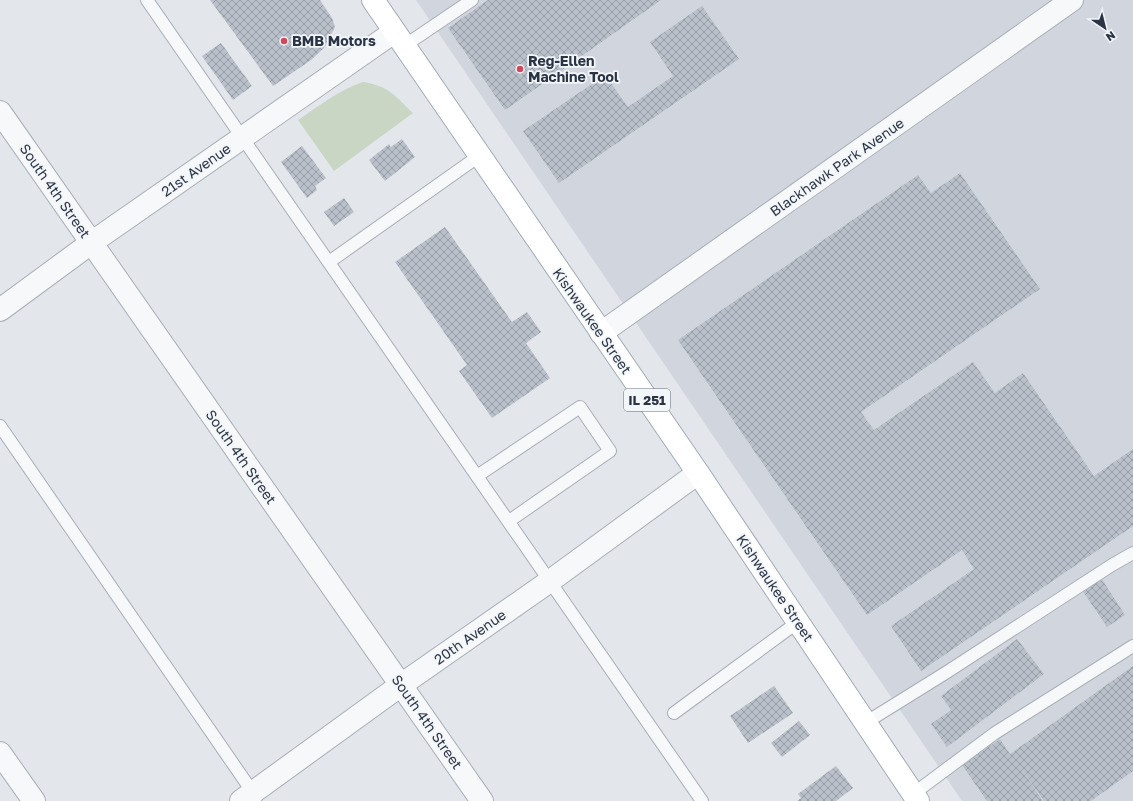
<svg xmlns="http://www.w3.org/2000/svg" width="1133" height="801" viewBox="0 0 1133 801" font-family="'Golos Text',sans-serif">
	<defs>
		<pattern id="building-cross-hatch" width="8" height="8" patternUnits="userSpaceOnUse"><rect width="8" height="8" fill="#bac0ca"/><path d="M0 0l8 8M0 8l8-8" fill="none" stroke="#979da6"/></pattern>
	</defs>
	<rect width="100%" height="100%" fill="#e3e7ec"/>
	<polygon fill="#d1d6de" points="416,0 1133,0 1133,801 962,801"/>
	<path fill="#c9d6c4" d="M363 82C389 86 395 96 413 113L334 171 298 120C319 106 339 90 363 82Z"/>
	<g fill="url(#building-cross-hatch)">
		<polygon points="210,0 320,0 332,18 335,27 324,48 311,60 273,86"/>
		<polygon points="488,0 661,0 505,110 448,28"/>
		<polygon points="702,6 739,59 559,183 523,131 605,75 628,107 673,76 650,42"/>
		<polygon points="221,43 252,86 233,100 202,56"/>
		<polygon points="402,139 415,157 385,181 369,160 389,144 391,147"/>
		<polygon points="302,146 326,178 315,186 317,190 307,198 281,162"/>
		<polygon points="960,173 1040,289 861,412 874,430 973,362 995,393 1023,373 1094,476 1133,449 1133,526 921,671 891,626 974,569 962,550 867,615 678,340 918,175 931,193"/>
		<polygon points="344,198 354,212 334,226 324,212"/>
		<polygon points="445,227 512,322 527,312 541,332 526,343 550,378 492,418 459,371 467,365 395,262"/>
		<polygon points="1101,578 1125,615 1107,627 1082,590"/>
		<polygon points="1017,639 1044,674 947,747 931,724 951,710 941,696"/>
		<polygon points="1133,666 1133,771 1091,801 1044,801 1018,764 1043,801 987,801 962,765 1000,739 1010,754"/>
		<polygon points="774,686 793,713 748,743 730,716"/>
		<polygon points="799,721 810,735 782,757 771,743"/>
		<polygon points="836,766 853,788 836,801 797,801 801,798 798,794"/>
	</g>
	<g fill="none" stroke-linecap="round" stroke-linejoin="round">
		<g stroke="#a8aeb7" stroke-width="14">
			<g id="service">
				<polyline points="147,0 702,801"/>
				<polyline points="404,46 472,0"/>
				<polyline points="329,262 479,156"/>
				<polyline points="0,426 256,797"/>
				<polyline points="477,476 580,407 610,451 509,521"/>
				<polyline points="674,713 798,622"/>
				<polyline points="865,723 947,672 1112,565 1133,553"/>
				<polyline points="913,794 995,733 1133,646"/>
			</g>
		</g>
		<g stroke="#a8aeb7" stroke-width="24">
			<g id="minor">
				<polyline points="0,112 482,801"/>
				<polyline points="0,310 91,243 394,32"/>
				<polyline points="601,333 1072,0"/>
				<polyline points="0,753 34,801"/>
				<polyline points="241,801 401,685 550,581 698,473"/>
			</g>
		</g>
		<g stroke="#a2abb8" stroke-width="24">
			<polyline id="primary" points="373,0 698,473 918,801"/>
		</g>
		<use href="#service" stroke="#f6f8fa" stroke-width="12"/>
		<use href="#minor" stroke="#f6f8fa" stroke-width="22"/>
		<use href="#primary" stroke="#fff" stroke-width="22"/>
	</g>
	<g fill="#d1485b" stroke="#f3f6f9" stroke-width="1.5">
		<circle cx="284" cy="41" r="4"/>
		<circle cx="520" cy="69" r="4"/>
	</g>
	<g text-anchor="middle" stroke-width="3.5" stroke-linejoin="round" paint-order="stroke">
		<rect fill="#f3f6f9" stroke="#676e7b" stroke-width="1" x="624" y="389" width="46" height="22" rx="3"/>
		<g font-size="13" font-weight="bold" fill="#2b3445">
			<text x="647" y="405">IL 251</text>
		</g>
		<g font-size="14" font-weight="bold" fill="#2b3445" stroke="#f3f6f9" text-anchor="start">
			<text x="292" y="46">BMB Motors</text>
			<text x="528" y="66">Reg-Ellen<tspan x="528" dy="16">Machine Tool</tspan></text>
		</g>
		<g font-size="14" fill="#2b3445" stroke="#f3f6f9">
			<text transform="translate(837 167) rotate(-35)" y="5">Blackhawk Park Avenue</text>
			<text transform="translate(196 170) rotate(-35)" y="5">21st Avenue</text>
			<text transform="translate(55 191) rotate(55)" y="5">South 4th Street</text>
			<text transform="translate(592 321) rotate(55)" y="5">Kishwaukee Street</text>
			<text transform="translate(241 457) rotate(55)" y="5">South 4th Street</text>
			<text transform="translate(775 588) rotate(56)" y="5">Kishwaukee Street</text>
			<text transform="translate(470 637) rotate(-35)" y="5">20th Avenue</text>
			<text transform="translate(427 722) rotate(55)" y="5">South 4th Street</text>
		</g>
	</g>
	<g transform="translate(1105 28) rotate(145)" stroke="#f3f6f9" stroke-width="3" paint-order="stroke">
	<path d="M0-3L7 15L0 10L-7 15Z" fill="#2b3445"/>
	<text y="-6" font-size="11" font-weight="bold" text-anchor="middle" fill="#2b3445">N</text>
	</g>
</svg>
